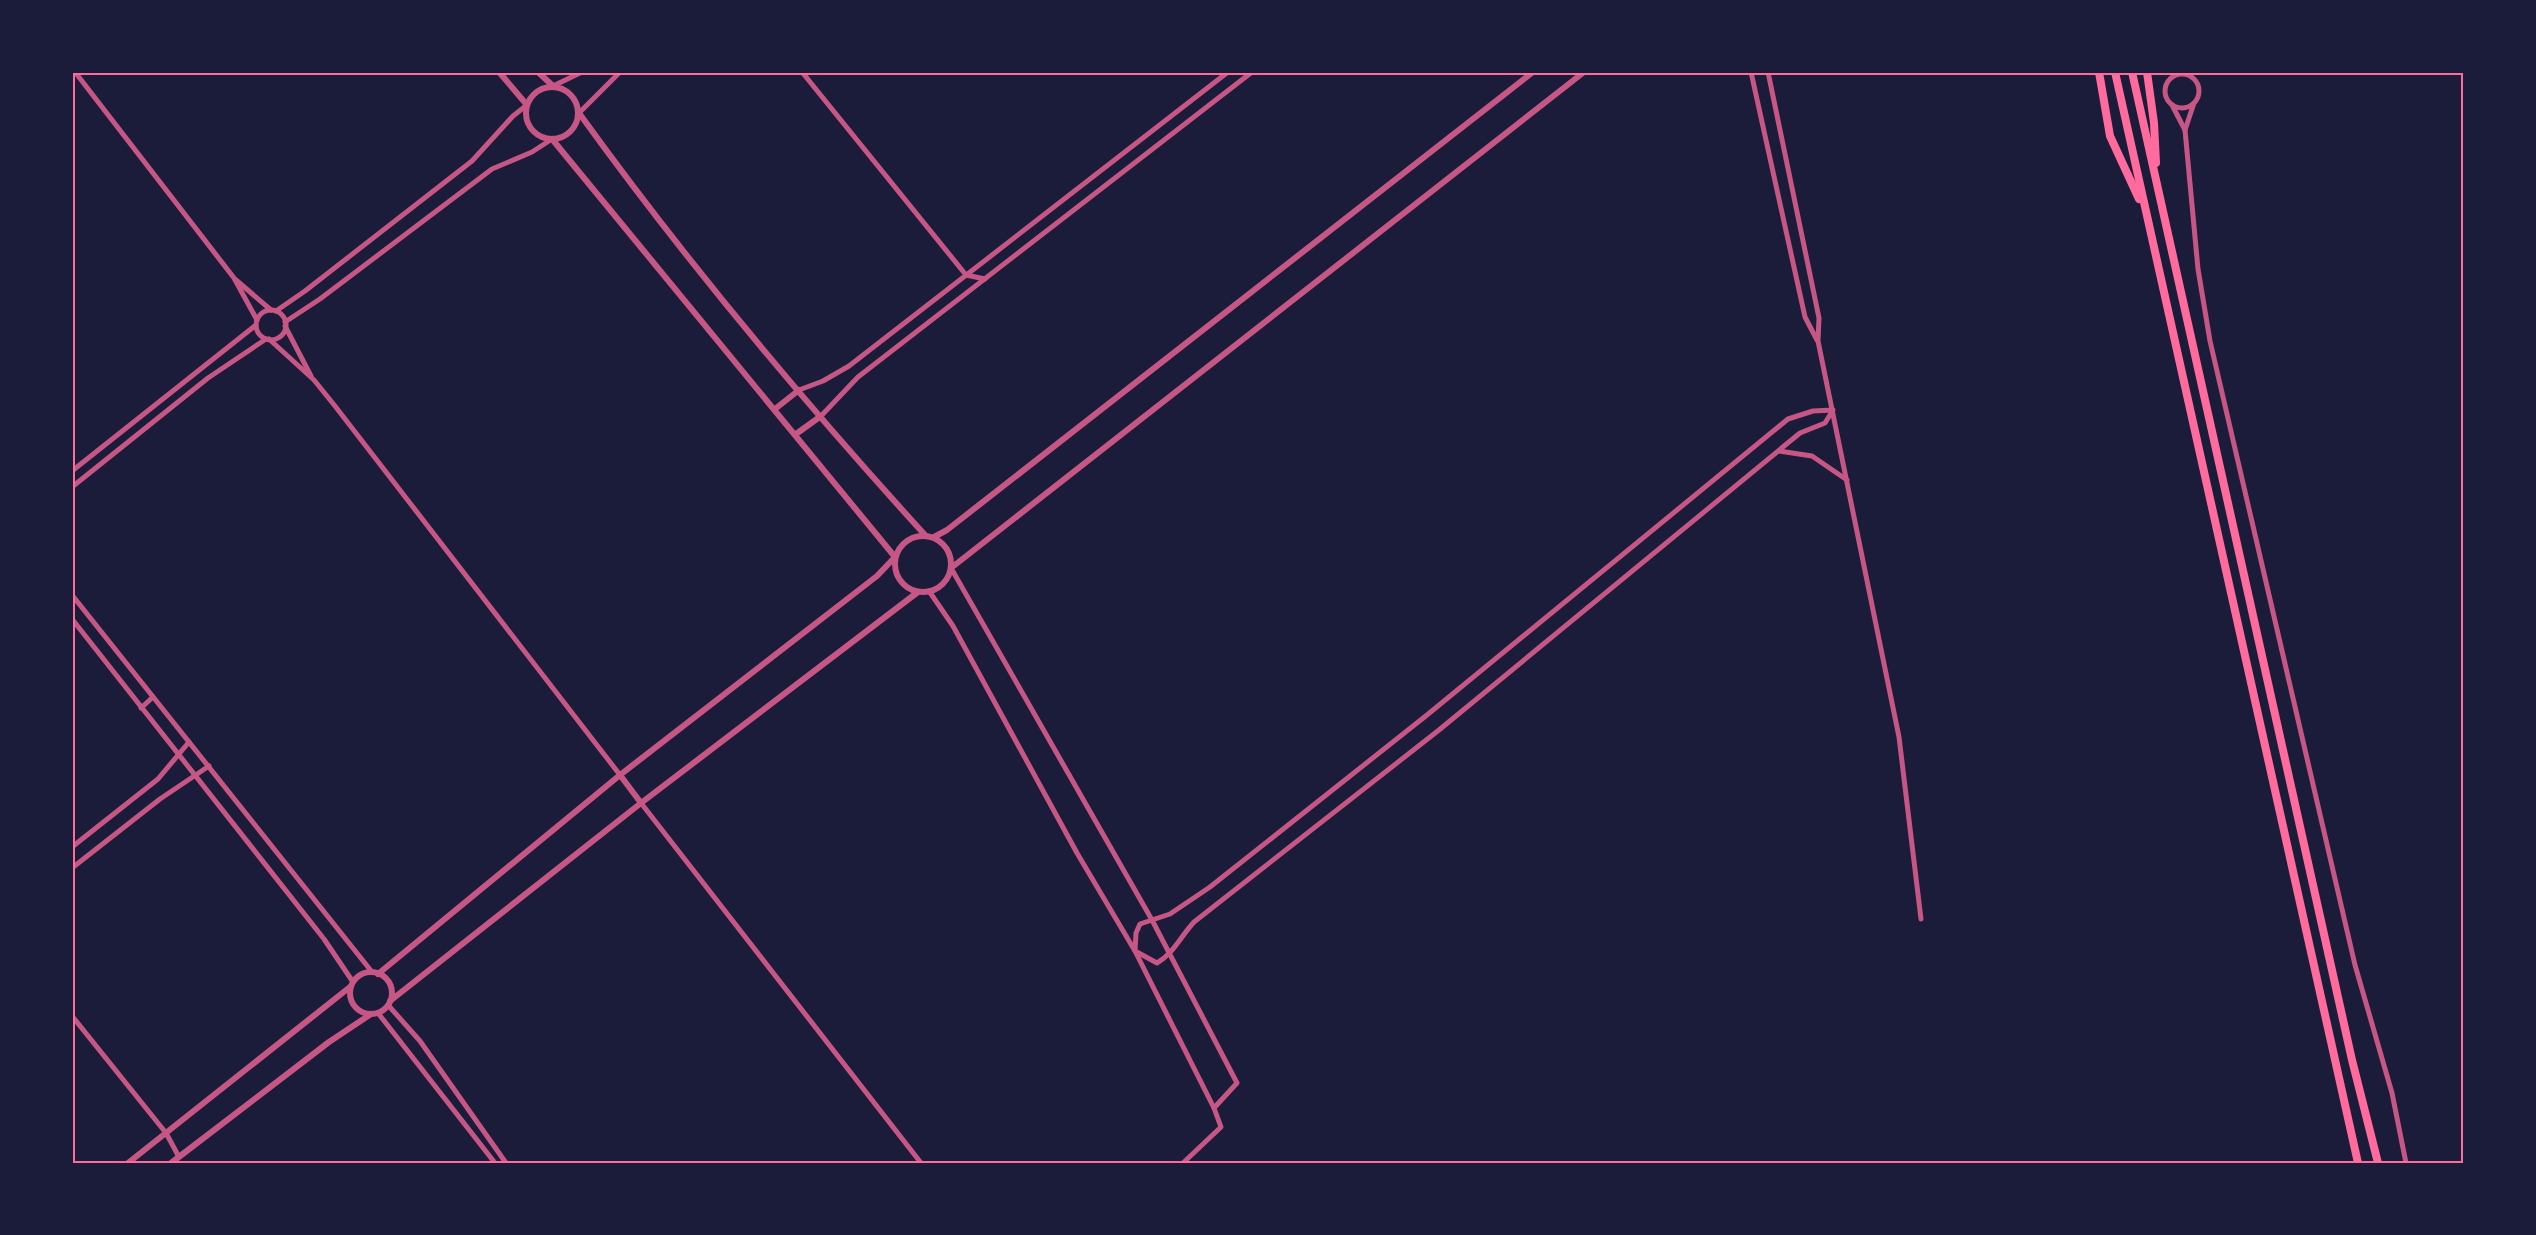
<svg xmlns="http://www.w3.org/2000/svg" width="2536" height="1235" viewBox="0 0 2536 1235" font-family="Literata,serif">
	<rect width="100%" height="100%" fill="#1b1b3a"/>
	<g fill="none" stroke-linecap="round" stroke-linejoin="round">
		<g stroke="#c65784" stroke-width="5">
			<polyline points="75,72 234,278 257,320"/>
			<polyline points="802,72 966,275 985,279"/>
			<polyline points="1751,72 1805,317 1817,340"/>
			<polyline points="1768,72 1819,318 1818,341 1899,737 1921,919"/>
			<circle cx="2182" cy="91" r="17"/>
			<polyline points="553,86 582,72"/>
			<polyline points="2172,105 2185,130 2198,269 2210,341 2355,965 2392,1093 2406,1163"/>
			<polyline points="579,113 620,72"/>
			<polyline points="2185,130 2194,103"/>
			<polyline points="236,280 271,310"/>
			<circle cx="271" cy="325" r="15"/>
			<polyline points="276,311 305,291 472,161 513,116 527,105"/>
			<polyline points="285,322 320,299 492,169 532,152 552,139"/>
			<polyline points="285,326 311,376"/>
			<polyline points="269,339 314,380 335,406 620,775"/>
			<polyline points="799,390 823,381 849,366 1228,72"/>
			<path d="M1833 410 1825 423 1800 433 1439 730 1194 922C1181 936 1173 954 1157 963L1135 951 1136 933 1140 924 1170 914 1210 887 1427 715 1788 419 1813 411Z"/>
			<polyline points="821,416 858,377 1252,72"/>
			<polyline points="1779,451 1812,456 1847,480"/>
			<polyline points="72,471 256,325"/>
			<polyline points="72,487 208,378 266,339"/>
			<polyline points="951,568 1152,920 1237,1083 1214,1108 1221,1127 1183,1163"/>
			<polyline points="929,591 953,626 1077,853 1135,951 1214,1108"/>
			<polyline points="72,595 372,972"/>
			<polyline points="72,619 324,939 353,982"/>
			<polyline points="141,708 153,697"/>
			<polyline points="641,803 921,1163"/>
			<polyline points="72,847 158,779 189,742"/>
			<polyline points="72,868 160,799 209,766"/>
			<polyline points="388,1005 420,1041 506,1163"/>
			<polyline points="378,1013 495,1163"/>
			<polyline points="72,1016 166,1133 179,1157"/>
		</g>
		<g stroke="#c65784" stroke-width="6">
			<polyline points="499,72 527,105"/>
			<polyline points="538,72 553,86"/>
			<circle cx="552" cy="113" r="26"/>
			<path d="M579 113C685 260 803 401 925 535"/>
			<polyline points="775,409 799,390"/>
			<polyline points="796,434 821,416"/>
			<circle cx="923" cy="564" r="28"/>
			<polyline points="934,537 947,530 1533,72"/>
			<polyline points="951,568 1584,72"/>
			<polyline points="620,775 641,803"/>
			<circle cx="371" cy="993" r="21"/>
			<polyline points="378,974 620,775 877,576 895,557 552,139"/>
			<polyline points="390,1001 641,803 918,592"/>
			<polyline points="128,1163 350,987"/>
			<polyline points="171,1163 329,1042 371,1014"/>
		</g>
		<g stroke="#ff6b9d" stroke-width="8">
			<polyline points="2099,72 2110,136 2139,199"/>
			<polyline points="2115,72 2358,1163"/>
			<polyline points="2132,72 2352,1060 2378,1163"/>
			<polyline points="2147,72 2154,123 2156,163"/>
		</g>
	</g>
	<rect width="2536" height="1235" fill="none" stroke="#1b1b3a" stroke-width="147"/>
	<rect x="74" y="74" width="2388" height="1088" fill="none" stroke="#ff6b9d" stroke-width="2"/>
</svg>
